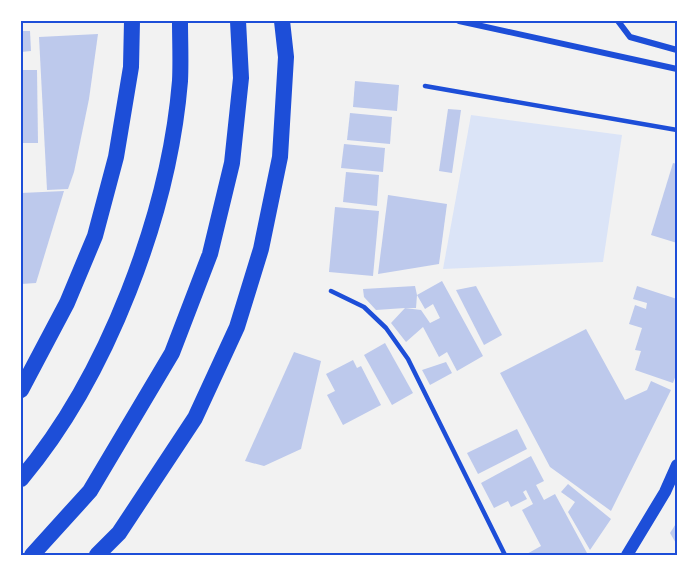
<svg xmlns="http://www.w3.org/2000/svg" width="698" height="576" viewBox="0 0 698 576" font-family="Cabin,sans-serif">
	<rect width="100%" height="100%" fill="#f2f2f2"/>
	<polygon fill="#dbe4f7" points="471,115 622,135 603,262 443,269"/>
	<g fill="#bdc9ec">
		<polygon points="21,31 30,31 31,51 21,52"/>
		<polygon points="98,34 89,99 74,172 68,189 47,190 39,37"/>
		<polygon points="21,70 37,70 38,143 21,143"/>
		<polygon points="355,81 399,85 397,111 353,107"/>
		<polygon points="448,109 461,110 452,173 439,171"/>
		<polygon points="350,113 392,117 390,144 347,140"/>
		<polygon points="344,144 385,148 383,172 341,168"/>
		<polygon points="673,163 677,164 677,243 651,235"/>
		<polygon points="346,172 379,175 377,206 343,202"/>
		<polygon points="64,191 36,283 21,284 21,193"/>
		<polygon points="388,195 447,204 439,264 378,274"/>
		<polygon points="335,207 379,211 373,276 329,272"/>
		<polygon points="442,281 483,356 457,371 447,352 439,357 423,327 406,342 391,323 405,308 376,310 364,297 363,289 415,286 417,295 416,308 405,308 421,310 430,323 440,318 433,304 425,309 417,295"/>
		<polygon points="476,286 502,335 484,345 456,290"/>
		<polygon points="637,286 677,299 677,372 673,383 635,370 641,351 635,350 642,328 629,324 635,305 646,309 647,303 633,299"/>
		<polygon points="586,329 625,400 647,390 651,381 671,390 611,511 550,467 500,373"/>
		<polygon points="385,343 413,393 392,405 364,355"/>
		<polygon points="294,352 321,361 301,449 264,466 245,461"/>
		<polygon points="353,360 357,368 361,366 381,405 343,425 327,395 335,391 326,374"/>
		<polygon points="446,362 452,373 430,385 422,370"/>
		<polygon points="517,429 527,449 478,474 467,453"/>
		<polygon points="531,456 544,481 536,485 544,500 555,494 587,553 583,555 525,555 541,546 522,510 533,504 526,490 523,492 527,499 511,507 508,501 494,508 481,483"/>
		<polygon points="568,484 611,519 590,550 568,512 575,502 561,492"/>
		<polygon points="677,522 677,545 670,533"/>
	</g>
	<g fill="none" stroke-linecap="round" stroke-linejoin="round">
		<g stroke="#1d4ed8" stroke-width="4.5">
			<polyline points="425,86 677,130"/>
			<polyline points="331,291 364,307 386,328 408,359 505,555"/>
		</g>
		<g stroke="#1d4ed8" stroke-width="6">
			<polyline points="459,21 677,69"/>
			<polyline points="618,21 630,37 677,50"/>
		</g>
		<polyline stroke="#1d4ed8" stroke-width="12" points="627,555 665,492 677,465"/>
		<g stroke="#1d4ed8" stroke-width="16">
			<polyline points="21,390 67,303 95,236 116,157 131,67 132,21"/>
			<path d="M21 479C107 377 169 214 180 81 181 61 180 41 180 21"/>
			<polyline points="32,555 90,491 172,353 210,254 232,163 241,78 238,21"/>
			<polyline points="97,555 119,533 195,418 237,327 261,249 280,157 286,57 282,21"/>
		</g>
	</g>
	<rect width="698" height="576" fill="none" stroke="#ffffff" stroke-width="45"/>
	<rect x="22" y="22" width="654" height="532" fill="none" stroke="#1d4ed8" stroke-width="2"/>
</svg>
